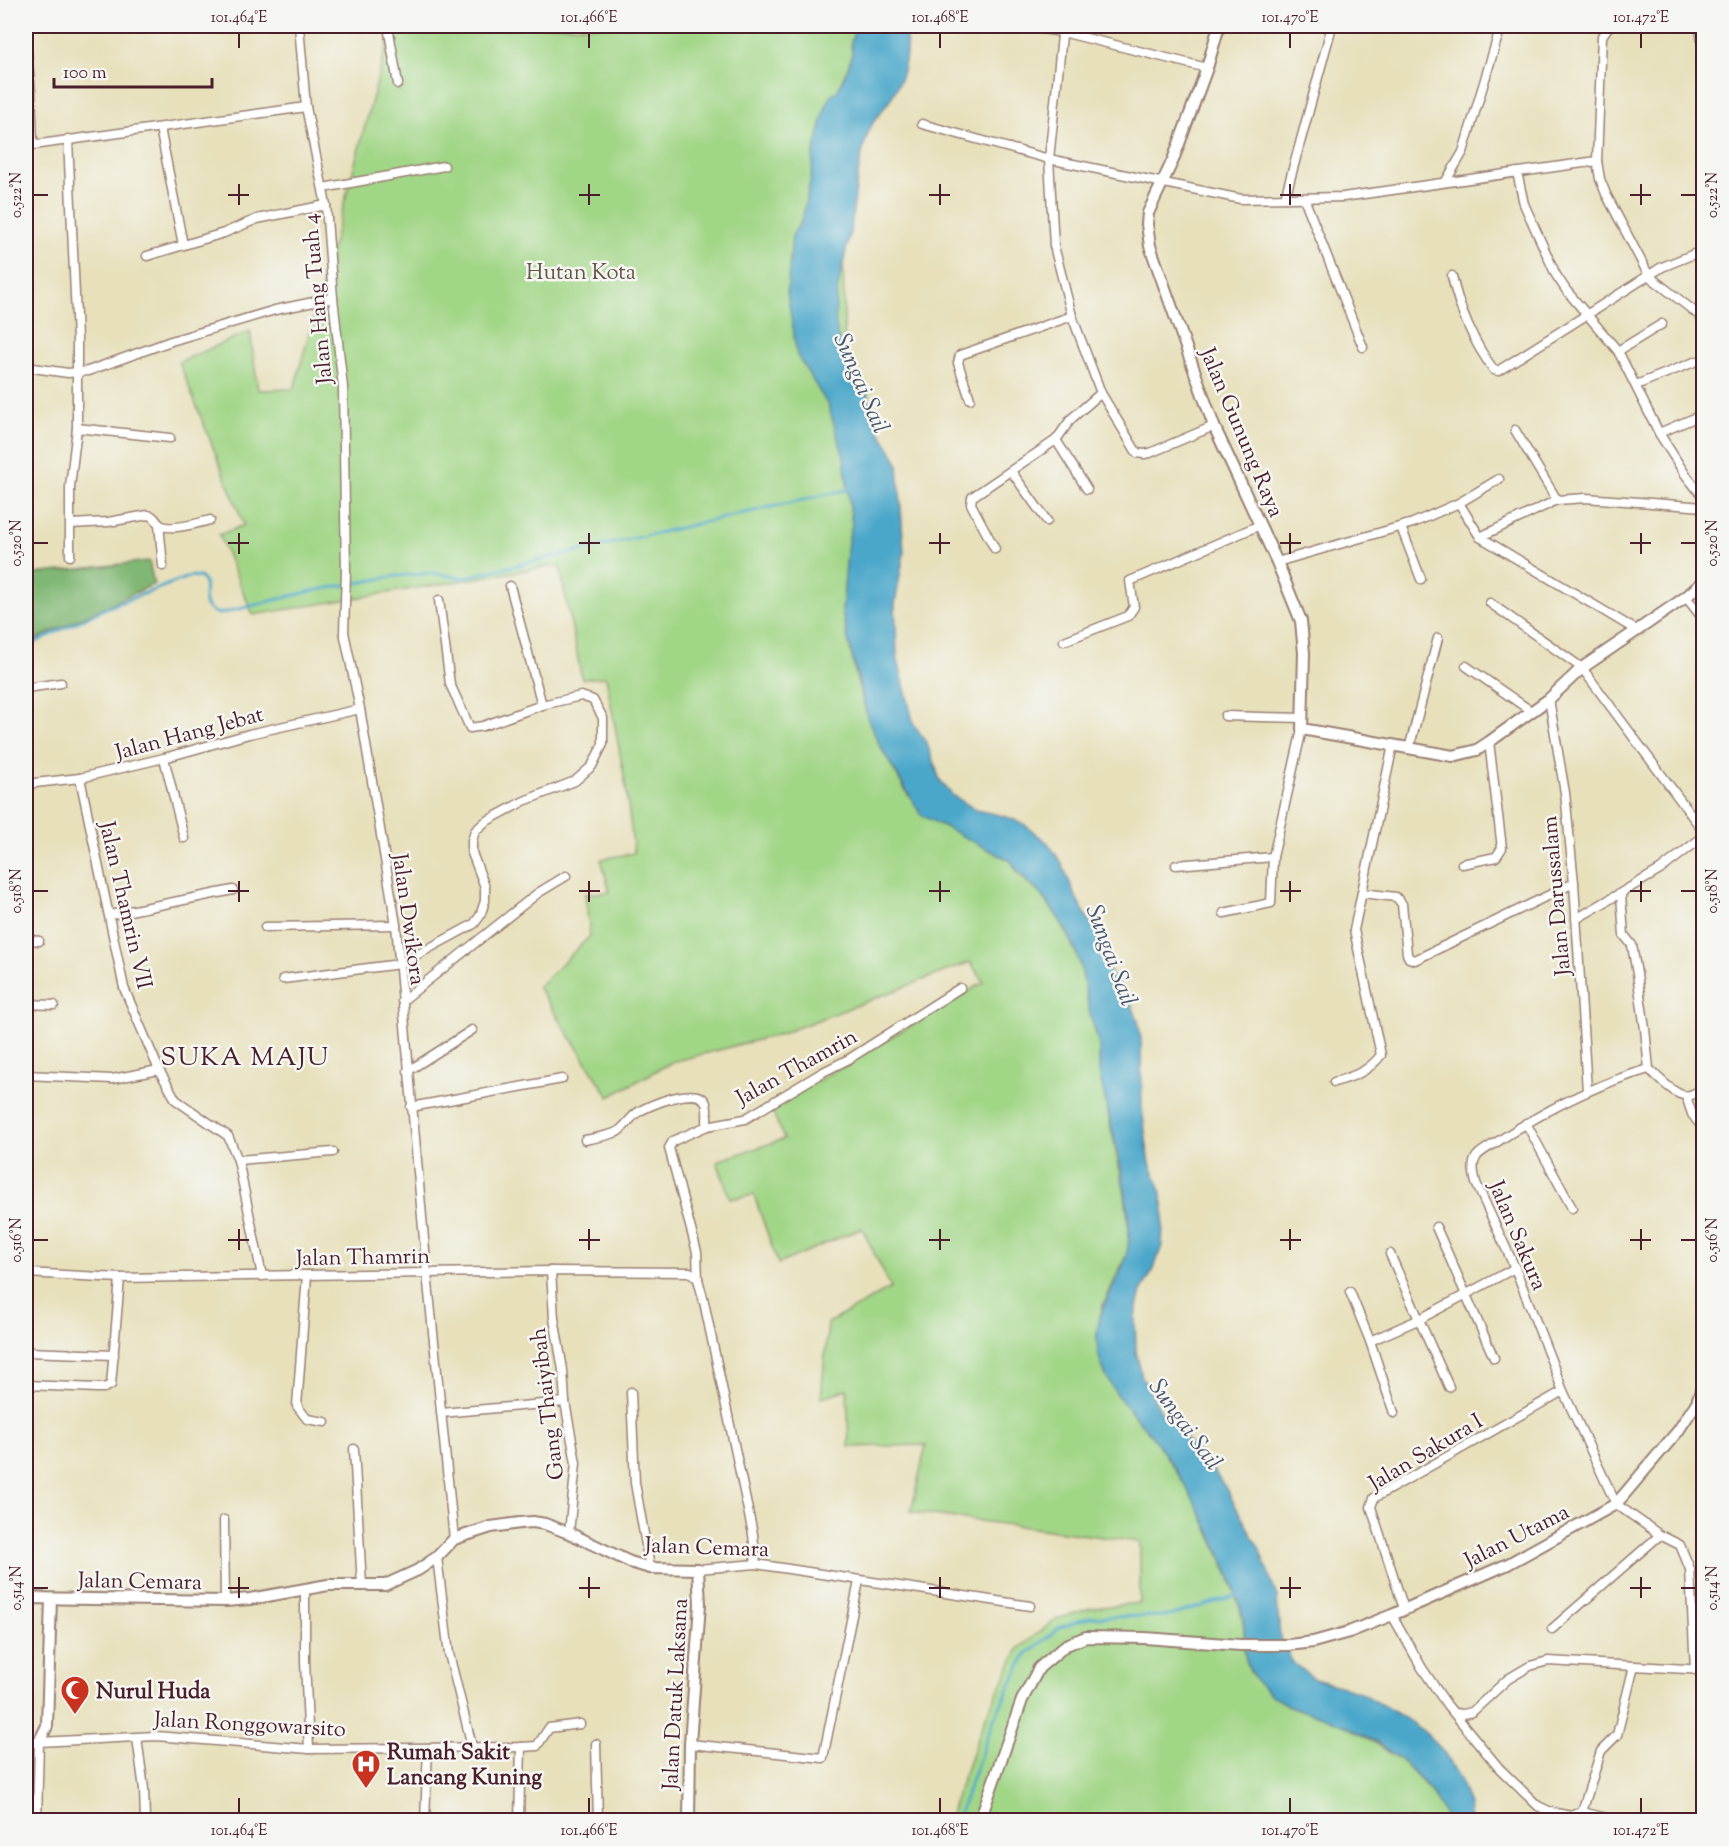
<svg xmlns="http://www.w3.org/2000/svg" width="1729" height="1846" viewBox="0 0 1729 1846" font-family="'Sorts Mill Goudy',serif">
	<rect width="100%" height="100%" fill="#f6f6f2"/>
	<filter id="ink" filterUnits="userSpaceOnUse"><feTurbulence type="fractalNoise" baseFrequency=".0167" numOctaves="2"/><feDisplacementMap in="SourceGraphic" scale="12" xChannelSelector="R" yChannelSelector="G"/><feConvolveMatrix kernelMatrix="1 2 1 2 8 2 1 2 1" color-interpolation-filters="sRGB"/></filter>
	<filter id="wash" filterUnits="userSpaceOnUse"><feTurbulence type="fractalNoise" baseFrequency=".008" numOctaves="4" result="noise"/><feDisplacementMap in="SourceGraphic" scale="24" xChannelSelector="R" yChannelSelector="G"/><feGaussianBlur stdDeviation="1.35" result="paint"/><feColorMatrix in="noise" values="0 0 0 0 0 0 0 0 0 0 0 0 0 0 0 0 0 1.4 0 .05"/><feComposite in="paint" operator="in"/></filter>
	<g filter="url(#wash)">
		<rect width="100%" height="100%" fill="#e7e0bb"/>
		<polygon fill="#a2d687" stroke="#767a59" stroke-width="1.5" points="392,26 856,26 851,42 852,54 849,65 841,83 846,471 852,525 848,541 842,612 857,680 868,719 880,746 908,795 979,844 1011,861 1018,874 1040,894 1059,919 1080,962 1089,1010 1099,1045 1099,1071 1125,1195 1129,1233 1128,1251 1103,1305 1098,1325 1099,1355 1105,1374 1130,1411 1154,1438 1195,1500 1229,1576 1240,1609 1244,1628 1244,1652 1250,1672 1269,1693 1285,1704 1325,1717 1355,1730 1399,1759 1414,1773 1440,1803 1446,1820 948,1820 985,1718 1019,1648 1057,1619 1090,1608 1140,1603 1140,1542 911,1512 926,1445 849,1447 847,1389 821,1398 828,1323 891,1288 862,1228 778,1264 754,1195 730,1199 717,1161 784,1139 771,1108 984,982 970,962 781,1034 672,1062 609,1097 538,987 590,936 585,894 610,892 601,859 634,853 625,781 606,677 582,679 560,568 551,566 253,615 219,535 244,525 179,362 250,331 258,390 294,389"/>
		<polygon fill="#81b774" stroke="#666b50" stroke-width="1.5" points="149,561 154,584 26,644 26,575"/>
		<path fill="#4ca7ca" stroke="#4b637a" stroke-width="1.5" d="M856 26H905C909 52 904 78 890 100 881 113 870 123 866 139 858 165 855 193 852 220 847 258 829 299 838 337 843 356 857 367 865 385 870 395 870 408 874 420 880 436 892 448 898 464L904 553 895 604 896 626 897 656 914 725 926 741 940 780 952 795 976 810 1004 816 1022 823 1048 843 1061 862 1077 899 1100 940 1103 947V958L1113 977 1128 995 1138 1021 1141 1039 1142 1108 1147 1146 1150 1163 1159 1185 1164 1208 1162 1245 1154 1269 1141 1291 1135 1315 1136 1351 1142 1377 1162 1413 1207 1462 1225 1487 1259 1548 1277 1597 1280 1638 1292 1661 1314 1679 1358 1691 1403 1717 1426 1733 1445 1754 1460 1779 1469 1806 1471 1820H1446C1428 1772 1376 1736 1328 1719 1304 1710 1281 1707 1262 1687 1237 1660 1248 1648 1243 1618 1240 1603 1234 1588 1229 1574 1209 1526 1186 1481 1154 1439 1138 1418 1117 1400 1106 1375 1076 1313 1129 1287 1129 1234 1129 1185 1110 1125 1100 1076 1098 1067 1100 1057 1099 1048 1098 1034 1091 1022 1089 1009 1084 982 1081 957 1067 932 1060 919 1051 906 1041 895 1030 883 1019 875 1011 861L921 815 880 746 868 719 847 635 842 612 848 541 852 525 844 457 828 405 797 355 787 292 792 236 802 220 812 172 813 157 825 109 831 95 838 90 849 65 852 54 851 42Z"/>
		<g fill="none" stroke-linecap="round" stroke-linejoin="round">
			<g stroke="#4ca7ca" stroke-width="3">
				<path d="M26 647 106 608 191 576 200 577 205 583C204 600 201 608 219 614L307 592 396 576 435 573 461 578 850 489"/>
				<polyline points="957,1820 993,1721 1026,1654 1061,1627 1091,1617 1169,1616 1238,1595"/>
			</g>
		</g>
	</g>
	<g filter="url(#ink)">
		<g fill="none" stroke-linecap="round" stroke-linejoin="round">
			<g stroke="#988073" stroke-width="11">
				<g id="minor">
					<polyline points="299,26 306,107 326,205 333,298 343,387 346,572 344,632 360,709 396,925 427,1273 454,1539"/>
					<polyline points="388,26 398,84"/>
					<polyline points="1024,26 1062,32 1207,68"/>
					<polyline points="1063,26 1049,159 1054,246 1072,316 1101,393 1137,453 1144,454 1150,453 1214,426"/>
					<polyline points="1475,26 1500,32"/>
					<polyline points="1609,26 1602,36 1597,161 1600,179 1606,194 1649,276 1704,319"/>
					<polyline points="1700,26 1704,60"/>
					<polyline points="26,42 31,92 33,145"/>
					<polyline points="922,124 1049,159 1241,199 1343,197 1597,161"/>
					<polyline points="160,128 183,245"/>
					<polyline points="68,139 77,339 77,428 70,487 70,556"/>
					<polyline points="26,146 306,107"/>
					<polyline points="1517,172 1524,204 1556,275 1566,290 1618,351 1659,433 1685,474 1704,498"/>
					<polyline points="1446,181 1463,152 1501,26"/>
					<polyline points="323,188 444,166"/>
					<polyline points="1285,198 1332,26"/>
					<polyline points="1304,198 1363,347"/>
					<polyline points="147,256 224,233 257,219 326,205"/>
					<path d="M1452 276C1459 309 1474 344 1494 370L1498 371 1662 267 1704 250"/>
					<polyline points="1618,351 1662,324"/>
					<polyline points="26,367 68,373 88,371 171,341 275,310 333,298"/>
					<polyline points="1636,385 1697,361"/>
					<polyline points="970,399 958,363 960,355 1072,316"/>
					<polyline points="77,428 170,438"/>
					<polyline points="1659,433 1704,414"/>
					<polyline points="1056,440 1087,489"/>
					<polyline points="1011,471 1047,521"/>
					<polyline points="1557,500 1586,498 1704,507"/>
					<polyline points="1459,503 1480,537 1636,630"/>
					<path d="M71 524 108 522 148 515 152 516C155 518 156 521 159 524 168 532 199 523 210 520"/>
					<polyline points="159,524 163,566"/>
					<polyline points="1401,527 1421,579"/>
					<polyline points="1480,537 1557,500 1515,430"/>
					<polyline points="995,549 971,504 972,497 1056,440 1071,419 1101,393"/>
					<polyline points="1277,562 1413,523 1459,503 1499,479"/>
					<polyline points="510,586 542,705"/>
					<polyline points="1686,597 1704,620"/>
					<polyline points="1490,603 1582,668 1704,832"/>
					<polyline points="1064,641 1128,616 1134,607 1130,581 1260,525"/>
					<polyline points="1466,666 1531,711"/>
					<polyline points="26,688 61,683"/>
					<polyline points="1549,699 1565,793 1574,883 1587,1091"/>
					<polyline points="1225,716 1302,718"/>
					<polyline points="1409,749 1438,638"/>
					<polyline points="164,758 184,838"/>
					<polyline points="80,778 124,988 159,1070 176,1100 228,1136 238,1160 262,1276"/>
					<polyline points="26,784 80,778 164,758 249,734 360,709"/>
					<polyline points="1462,864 1496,857 1502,848 1489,742"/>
					<polyline points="1176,865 1273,857"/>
					<polyline points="1362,893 1396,897 1402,904 1407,954 1409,958 1415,960 1574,883"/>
					<path d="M1621 895 1624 935 1632 945 1637 974 1645 1029 1649 1069C1664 1082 1686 1112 1704 1084"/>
					<polyline points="1224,913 1271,903 1273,857 1302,729"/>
					<polyline points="110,915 233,890"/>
					<polyline points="1576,919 1660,870 1704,836"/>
					<polyline points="265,927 396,925"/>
					<polyline points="26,939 39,941"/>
					<polyline points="283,979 400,964 474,924 480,916 485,901 485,887 472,853 472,841 475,831 485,822 524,801 575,781 592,766 603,744 603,718 593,700 581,696 542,705 483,726 470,728 450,684 439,600"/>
					<polyline points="402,1001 538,893 566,876"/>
					<polyline points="26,1004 54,1005"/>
					<path d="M1649 1069C1596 1084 1546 1110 1500 1140 1493 1145 1482 1150 1477 1156 1471 1164 1474 1174 1476 1183L1515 1268 1563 1391 1616 1504 1660 1535 1680 1545 1690 1569 1695 1670"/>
					<polyline points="408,1071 472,1030"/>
					<polyline points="26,1075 112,1079 159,1070"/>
					<path d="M1334 1082C1353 1077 1369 1071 1381 1055L1354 930 1393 745"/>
					<polyline points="1686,1096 1692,1114 1704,1130"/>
					<polyline points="411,1107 562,1079"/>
					<polyline points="1526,1123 1572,1208"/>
					<path d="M585 1140C595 1138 607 1136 617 1132 624 1128 630 1118 637 1113 648 1105 699 1084 706 1103 708 1109 707 1119 707 1126"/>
					<polyline points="238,1160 333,1152"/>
					<polyline points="1436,1227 1494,1358"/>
					<polyline points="1390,1254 1449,1387"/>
					<polyline points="551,1271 554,1318 563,1370 565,1402 576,1463 569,1533"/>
					<polyline points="26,1273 120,1278 551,1271 690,1272 698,1279 704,1302 753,1534 756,1564"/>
					<polyline points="307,1275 297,1406 307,1419 325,1422"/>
					<polyline points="698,1279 697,1252 669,1148 673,1141 707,1126 745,1119 823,1072 849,1059 960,988"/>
					<polyline points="1350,1292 1370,1341 1420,1319 1515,1268"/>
					<polyline points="1370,1341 1394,1413"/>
					<polyline points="26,1352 114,1355"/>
					<polyline points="26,1385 97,1388 104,1388 111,1385 120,1278"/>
					<polyline points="631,1392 635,1483 650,1568"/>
					<polyline points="441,1413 565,1402"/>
					<polyline points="354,1449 362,1585"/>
					<polyline points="224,1520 225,1601"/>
					<polyline points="437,1557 449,1654 472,1746"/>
					<polyline points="698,1569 756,1564 1030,1606"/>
					<polyline points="305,1589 305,1661 309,1749"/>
					<polyline points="1404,1609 1371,1507 1374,1498 1563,1391"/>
					<polyline points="1392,1615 1422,1668 1447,1705 1499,1768 1538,1806 1551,1812 1571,1816 1582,1812 1601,1751 1617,1735 1634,1666"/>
					<polyline points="1552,1629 1660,1535"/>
					<polyline points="1455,1713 1463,1714 1472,1712 1508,1679 1530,1666 1548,1661 1704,1670"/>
					<polyline points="137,1738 144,1789 145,1820"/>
					<polyline points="596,1744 598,1820"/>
					<polyline points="690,1744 823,1758 859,1581"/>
					<polyline points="1582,1812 1615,1820"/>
					<polyline points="37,1820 39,1742 156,1736 309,1749 521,1747 537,1746 549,1728 580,1724"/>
					<polyline points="425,1820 428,1748"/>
					<polyline points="519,1820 521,1747"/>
				</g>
			</g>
			<g stroke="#988073" stroke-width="14">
				<g id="tertiary">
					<polyline points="1219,26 1207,68 1173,160 1148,213 1147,224 1150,246 1214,426 1277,562 1301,621 1304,653 1302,729 1453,756 1477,750 1489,742 1549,699 1582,668 1686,597 1704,581"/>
					<polyline points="26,1598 225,1601 250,1599 328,1585 385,1585 418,1570 437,1557 454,1539 491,1527 520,1523 533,1522 545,1524 569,1533 630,1562 650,1568 698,1569 700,1604 690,1744 689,1820"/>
					<polyline points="26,1742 39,1742 47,1726 51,1599"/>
					<polyline points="980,1820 1022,1700 1039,1668 1066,1645 1086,1637 1145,1638 1240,1645 1289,1645 1313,1642 1349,1632 1392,1615 1508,1564 1616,1504 1678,1431 1697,1402 1704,1381"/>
				</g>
			</g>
			<use href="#minor" stroke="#fff" stroke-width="8"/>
			<use href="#tertiary" stroke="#fff" stroke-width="10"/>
		</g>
	</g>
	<path fill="none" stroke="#4a1f2b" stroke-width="2" d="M239 33V48M589 33V48M940 33V48M1290 33V48M1641 33V48M239 184V205M589 184V205M940 184V205M1290 184V205M1641 184V205M33 195H48M228 195H249M579 195H600M929 195H950M1280 195H1301M1630 195H1651M1681 195H1696M239 533V554M589 533V554M940 533V554M1290 533V554M1641 533V554M33 543H48M228 543H249M579 543H600M929 543H950M1280 543H1301M1630 543H1651M1681 543H1696M239 881V902M589 881V902M940 881V902M1290 881V902M1641 881V902M33 891H48M228 891H249M579 891H600M929 891H950M1280 891H1301M1630 891H1651M1681 891H1696M239 1229V1250M589 1229V1250M940 1229V1250M1290 1229V1250M1641 1229V1250M33 1240H48M228 1240H249M579 1240H600M929 1240H950M1280 1240H1301M1630 1240H1651M1681 1240H1696M239 1577V1598M589 1577V1598M940 1577V1598M1290 1577V1598M1641 1577V1598M33 1588H48M228 1588H249M579 1588H600M929 1588H950M1280 1588H1301M1630 1588H1651M1681 1588H1696M239 1798V1813M589 1798V1813M940 1798V1813M1290 1798V1813M1641 1798V1813"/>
	<defs>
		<g id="mosque-pin" transform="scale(1.5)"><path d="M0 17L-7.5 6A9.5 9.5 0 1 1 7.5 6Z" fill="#c8321e" stroke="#f6f6f2"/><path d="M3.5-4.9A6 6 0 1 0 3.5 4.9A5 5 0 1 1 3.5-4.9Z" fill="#fff"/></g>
		<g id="hospital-pin" transform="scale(1.5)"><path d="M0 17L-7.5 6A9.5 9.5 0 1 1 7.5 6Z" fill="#c8321e" stroke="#f6f6f2"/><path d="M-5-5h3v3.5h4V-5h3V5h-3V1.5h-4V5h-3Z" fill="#fff"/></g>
	</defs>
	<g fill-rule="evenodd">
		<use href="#mosque-pin" x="75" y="1690"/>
		<use href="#hospital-pin" x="366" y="1764"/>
	</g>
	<g text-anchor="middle" stroke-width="5" stroke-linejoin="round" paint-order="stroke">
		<g font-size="22" fill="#645647" stroke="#f6f6f2">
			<text x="581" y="279">Hutan Kota</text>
		</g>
		<g font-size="22" fill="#4a1f2b" stroke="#f6f6f2">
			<text transform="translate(316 299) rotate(-95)" y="8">Jalan Hang Tuah 4</text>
			<text transform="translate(1243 432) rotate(67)" y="8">Jalan Gunung Raya</text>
			<text transform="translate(189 732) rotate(-15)" y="8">Jalan Hang Jebat</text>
			<text transform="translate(1555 896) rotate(-95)" y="8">Jalan Darussalam</text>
			<text transform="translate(127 905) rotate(77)" y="8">Jalan Thamrin VII</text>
			<text transform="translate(410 919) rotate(82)" y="8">Jalan Dwikora</text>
			<text transform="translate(796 1066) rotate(-29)" y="8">Jalan Thamrin</text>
			<text transform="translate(1519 1235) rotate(67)" y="8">Jalan Sakura</text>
			<text transform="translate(363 1256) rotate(-1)" y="8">Jalan Thamrin</text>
			<text transform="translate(546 1404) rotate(-97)" y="8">Gang Thaiyibah</text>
			<text transform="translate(1425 1451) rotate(-31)" y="8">Jalan Sakura I</text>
			<text transform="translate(1516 1535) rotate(-27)" y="8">Jalan Utama</text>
			<text transform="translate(707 1546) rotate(2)" y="8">Jalan Cemara</text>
			<text transform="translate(140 1580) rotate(1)" y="8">Jalan Cemara</text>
			<text transform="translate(674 1694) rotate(-87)" y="8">Jalan Datuk Laksana</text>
			<text transform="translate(250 1723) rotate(3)" y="8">Jalan Ronggowarsito</text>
		</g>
		<g font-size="22" font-weight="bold" fill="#4a1f2b" stroke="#f6f6f2" text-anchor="start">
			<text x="96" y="1698">Nurul Huda</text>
			<text x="387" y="1759">Rumah Sakit<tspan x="387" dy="25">Lancang Kuning</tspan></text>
		</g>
		<g font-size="24" font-style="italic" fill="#4b556b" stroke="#f6f6f2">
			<text transform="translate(862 383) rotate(67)" y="8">Sungai Sail</text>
			<text transform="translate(1112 955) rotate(70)" y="8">Sungai Sail</text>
			<text transform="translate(1186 1424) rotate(54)" y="8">Sungai Sail</text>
		</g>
		<g font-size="26" letter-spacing="1.5" fill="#4a1f2b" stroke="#f6f6f2">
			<text x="245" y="1065">SUKA MAJU</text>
		</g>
	</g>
	<rect width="1729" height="1846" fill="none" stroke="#f6f6f2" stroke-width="66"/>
	<path d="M54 78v9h158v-9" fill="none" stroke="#4a1f2b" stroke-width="3"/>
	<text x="63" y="78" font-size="18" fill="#4a1f2b" stroke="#f6f6f2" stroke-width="4.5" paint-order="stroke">100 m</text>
	<rect x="33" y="33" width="1663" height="1780" fill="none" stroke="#4a1f2b" stroke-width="2"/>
	<g font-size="15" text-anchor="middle" fill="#4a1f2b">
		<text x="239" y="22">101.464°E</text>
		<text x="589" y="22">101.466°E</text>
		<text x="940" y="22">101.468°E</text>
		<text x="1290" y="22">101.470°E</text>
		<text x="1641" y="22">101.472°E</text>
		<text transform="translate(16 195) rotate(-90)" y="5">0.522°N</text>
		<text transform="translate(1712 195) rotate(-90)" y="5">0.522°N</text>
		<text transform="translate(16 543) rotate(-90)" y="5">0.520°N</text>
		<text transform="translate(1712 543) rotate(-90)" y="5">0.520°N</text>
		<text transform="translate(16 891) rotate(-90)" y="5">0.518°N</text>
		<text transform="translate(1712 891) rotate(-90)" y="5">0.518°N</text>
		<text transform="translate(16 1240) rotate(-90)" y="5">0.516°N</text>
		<text transform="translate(1712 1240) rotate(-90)" y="5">0.516°N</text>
		<text transform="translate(16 1588) rotate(-90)" y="5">0.514°N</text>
		<text transform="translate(1712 1588) rotate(-90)" y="5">0.514°N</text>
		<text x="239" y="1835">101.464°E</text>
		<text x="589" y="1835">101.466°E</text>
		<text x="940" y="1835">101.468°E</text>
		<text x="1290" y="1835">101.470°E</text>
		<text x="1641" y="1835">101.472°E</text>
	</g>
</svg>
